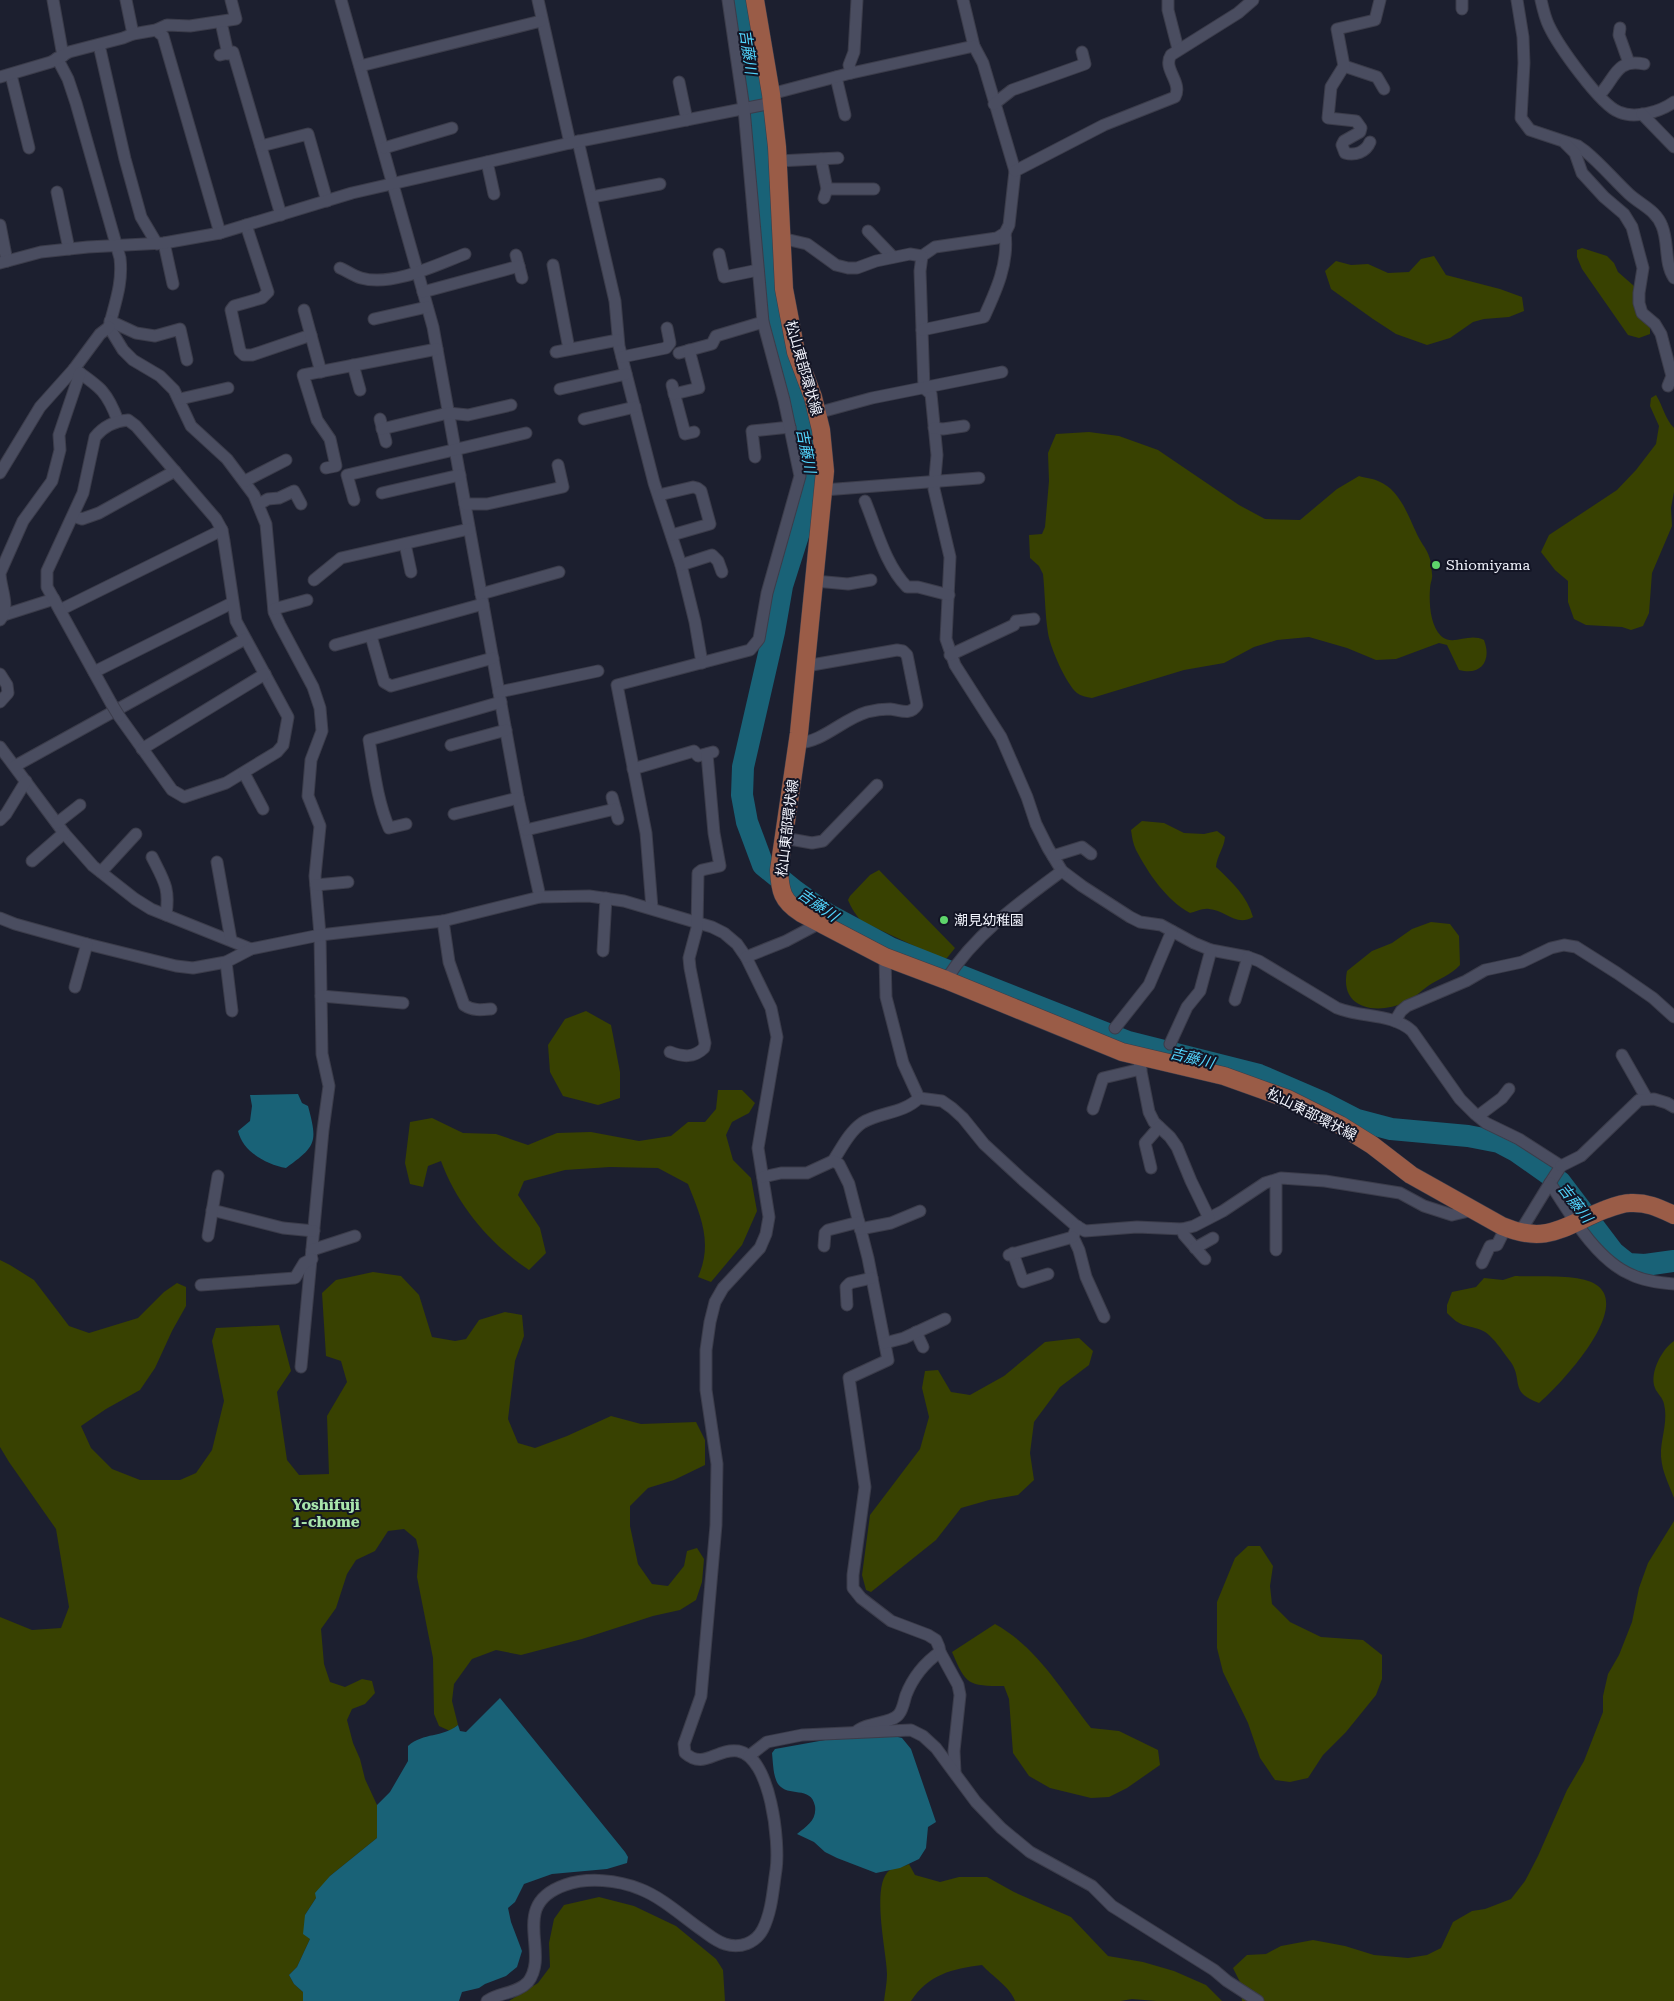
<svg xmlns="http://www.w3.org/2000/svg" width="1674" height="2001" viewBox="0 0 1674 2001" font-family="'Roboto Serif','Noto Sans JP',serif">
	<rect width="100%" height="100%" fill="#1c1f2f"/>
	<g fill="#384101">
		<polygon points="1582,248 1607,256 1614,263 1618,272 1634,286 1636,299 1650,325 1650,334 1639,338 1628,335 1582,269 1577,257 1577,250"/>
		<polygon points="1434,256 1446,275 1500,289 1522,297 1524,311 1509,317 1484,319 1473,322 1450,338 1427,345 1396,334 1373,319 1331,289 1325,271 1336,261 1351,265 1368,264 1388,273 1409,272 1421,259"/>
		<path d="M1656 395C1663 406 1665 419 1674 428V492L1671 508 1672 526 1652 573 1649 613 1643 626 1631 630 1622 627 1586 625 1574 619 1568 602V581L1555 570 1541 552 1549 535 1617 490 1636 470 1656 444 1659 426 1650 406 1651 398Z"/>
		<path d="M1089 432 1119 436 1158 450 1239 505 1265 519 1300 520 1337 489 1359 476C1365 478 1372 478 1378 481 1399 489 1407 513 1416 532 1424 550 1431 550 1432 574 1433 579 1430 583 1430 589 1429 603 1430 625 1441 636 1453 647 1468 632 1484 640 1492 661 1481 676 1459 670L1447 645 1439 643 1396 659 1376 660 1347 648 1309 637 1277 640 1254 647 1224 663 1184 670 1092 698C1086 697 1081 696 1077 693 1066 684 1050 647 1048 633 1045 614 1045 593 1043 574L1039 566 1030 558 1029 535 1042 534 1045 527 1049 481 1048 453 1056 434Z"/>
		<path d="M1142 821 1164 823 1184 833 1204 834 1217 831 1225 837C1224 849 1217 855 1216 867 1232 882 1247 896 1253 917 1236 927 1225 910 1209 909 1203 908 1195 912 1190 913 1167 901 1148 873 1136 850 1133 844 1132 837 1131 830Z"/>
		<path d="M879 870 955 948 947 958H940L861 921C856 915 851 908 848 900L850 896 870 875Z"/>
		<path d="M1431 922 1450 924 1459 936 1460 965C1451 975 1438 979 1428 986 1421 991 1414 998 1406 1002 1378 1015 1339 1010 1347 971L1372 951 1392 943 1412 929Z"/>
		<polygon points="586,1011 611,1025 620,1072 620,1098 598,1105 563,1096 550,1072 548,1045 565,1019"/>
		<path d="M718 1090H742L755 1103 749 1113 732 1122 726 1135 733 1160 751 1178 757 1211 742 1245 711 1282 698 1277C713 1243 701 1217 688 1184L658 1168 610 1167 565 1170 524 1181 518 1195 540 1228 546 1253 529 1270C490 1244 457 1205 441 1161L428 1166 423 1187 410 1184 405 1163 410 1122 432 1118 463 1133 496 1134 528 1145 557 1133 591 1132 639 1141 671 1136 688 1122H705L716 1109Z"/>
		<polygon points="0,1260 10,1265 34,1280 69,1326 89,1333 138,1318 164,1292 177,1283 186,1287 186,1306 172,1331 155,1368 140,1390 106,1409 81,1426 91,1448 112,1469 140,1480 180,1480 196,1473 212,1450 224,1401 212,1341 216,1328 279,1325 291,1371 277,1392 287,1460 299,1475 329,1474 327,1416 347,1382 341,1361 326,1356 322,1293 336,1280 373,1272 401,1276 419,1295 432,1337 455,1341 466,1339 479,1320 505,1312 522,1315 524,1336 515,1361 508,1419 518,1443 535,1448 567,1436 611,1416 641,1424 696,1422 705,1440 705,1465 674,1480 648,1488 630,1506 630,1526 638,1564 652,1584 668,1586 684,1566 687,1551 697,1548 704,1559 702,1582 696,1600 680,1610 653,1616 582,1639 521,1655 496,1650 472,1659 454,1684 452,1701 458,1725 450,1731 439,1726 434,1714 433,1658 417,1577 419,1551 416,1539 404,1529 388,1531 375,1551 356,1560 347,1574 336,1608 321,1629 324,1664 330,1682 345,1687 362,1679 372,1681 375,1693 365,1704 352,1709 347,1720 353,1743 360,1759 365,1779 377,1805 377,1838 330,1876 305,1915 310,1939 297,1967 289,1975 294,1984 303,1992 303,2001 0,2001 0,1617 32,1630 61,1628 69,1607 56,1529 9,1462 0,1447"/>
		<path d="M1515 1276C1536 1277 1583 1273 1598 1286 1630 1311 1559 1386 1539 1403 1508 1392 1524 1380 1510 1361 1503 1352 1492 1334 1481 1330 1463 1323 1463 1329 1447 1313V1305L1452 1292 1476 1287 1484 1278 1503 1280Z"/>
		<polygon points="1079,1338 1093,1351 1089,1365 1060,1387 1034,1422 1030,1453 1034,1480 1018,1495 989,1500 961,1508 936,1540 871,1592 866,1590 862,1575 870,1515 920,1449 929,1417 922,1388 925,1371 938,1370 951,1392 970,1395 1004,1376 1045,1342"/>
		<path d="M1674 1341V1498C1668 1482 1660 1468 1661 1450 1662 1436 1668 1419 1664 1404 1663 1398 1657 1393 1655 1388 1649 1373 1662 1349 1674 1341Z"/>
		<polygon points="1674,1521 1674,2001 1242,2001 1240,1982 1233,1968 1247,1955 1266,1954 1281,1946 1313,1940 1345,1946 1374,1955 1408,1958 1427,1955 1441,1948 1453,1922 1472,1911 1485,1909 1511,1899 1525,1881 1538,1856 1567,1790 1584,1761 1603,1712 1603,1696 1608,1674 1619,1655 1632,1622 1639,1588 1648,1563"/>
		<polygon points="1248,1546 1260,1546 1273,1566 1270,1586 1272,1604 1290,1622 1321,1637 1363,1640 1382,1655 1382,1679 1376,1695 1346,1732 1323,1755 1308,1778 1290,1782 1275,1780 1260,1758 1248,1723 1223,1672 1217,1648 1217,1602 1235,1558"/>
		<path d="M995 1624C1037 1647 1062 1691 1091 1728L1119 1731 1158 1750 1160 1765 1127 1788 1109 1797 1091 1798 1050 1788 1029 1776 1013 1753 1009 1699 1004 1686C968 1686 966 1685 952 1652Z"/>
		<path d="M909 1864 915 1875 940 1882 959 1877H987L1014 1892 1071 1917 1108 1956 1143 1962 1174 1971 1206 1985 1222 2001H1156L1132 1999 1121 2001H1015C1011 1988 992 1976 982 1965 952 1969 929 1974 911 2001H884C885 1992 887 1983 887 1974 887 1953 870 1884 890 1870 895 1867 904 1867 909 1864Z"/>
		<polygon points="599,1897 634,1906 676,1926 716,1959 723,1970 725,2001 509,2001 538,1983 550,1967 549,1943 554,1919 564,1905"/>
	</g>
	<g fill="#196277">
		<path d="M298 1094 302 1103 308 1106C318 1143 316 1146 286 1168 266 1164 243 1152 238 1131L250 1121 252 1106 250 1095Z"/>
		<path d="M500 1698 625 1852 628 1857 627 1863 607 1869 552 1874 524 1884 515 1902 508 1908 511 1922 522 1951 517 1967 506 1976 485 1984 479 1988 462 1992 459 2001H303V1992L294 1984 289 1975 297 1967 310 1939 303 1934 305 1915 316 1898 315 1893 330 1876 377 1838V1805L390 1792 408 1761V1746C424 1732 442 1738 458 1725L460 1731 466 1732Z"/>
		<path d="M894 1736 902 1738 911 1749 936 1822 928 1827 926 1848 919 1859 900 1868 876 1873 837 1858 825 1852 814 1842 797 1834C807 1826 817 1820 815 1806 811 1785 788 1798 778 1784 773 1776 773 1762 772 1753L775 1749 825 1740Z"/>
	</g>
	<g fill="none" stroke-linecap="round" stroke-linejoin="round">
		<polyline stroke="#196277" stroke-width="22" points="741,0 760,137 774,327 800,419 811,463 812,479 809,501 782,586 774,632 743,767 742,795 747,822 763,865 795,891 827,914 890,948 1128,1042 1259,1075 1322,1102 1357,1120 1391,1129 1468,1136 1499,1142 1516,1151 1560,1182 1613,1252 1628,1264 1645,1265 1674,1261"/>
		<g stroke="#3b3c4a" stroke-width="13">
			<g id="street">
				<polyline points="53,0 63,56"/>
				<polyline points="126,0 133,34"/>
				<polyline points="341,0 433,327 518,798 540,897"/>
				<polyline points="538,0 570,143"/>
				<path d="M963 0 974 46 983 63 1015 171 1009 225 1005 233 997 238 935 247 922 256 920 271 924 388 931 394 937 455 934 489 950 557 946 639 955 665 1001 737 1027 797 1036 824 1048 848 1062 871 1082 886 1130 917 1140 922 1161 925 1194 943 1211 950 1248 957 1259 961 1337 1008C1362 1018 1392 1013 1412 1031L1460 1099 1475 1114 1486 1123 1519 1139 1561 1166 1550 1183C1570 1214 1597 1261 1632 1275 1644 1281 1661 1283 1674 1284"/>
				<polyline points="1168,0 1168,10 1178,49"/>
				<path d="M1517 0 1523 37 1524 63 1521 118 1530 130 1578 146 1585 151C1601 164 1614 180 1629 194 1641 205 1656 210 1662 226 1669 243 1664 263 1674 278"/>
				<path d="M1541 0C1543 9 1545 18 1549 26 1558 45 1600 105 1619 112 1635 119 1660 112 1674 102"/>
				<polyline points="1462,9 1462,0"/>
				<polyline points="221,22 228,54"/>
				<polyline points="1620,28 1619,35 1629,63"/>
				<polyline points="156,30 163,36 220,233"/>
				<polyline points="99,45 125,159 141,217 157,244"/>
				<polyline points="220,55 233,52 281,215"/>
				<path d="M57 58 68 79 76 103 120 258C123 283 115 303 109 327L123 350 133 360 160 376 174 390 191 426 227 459 254 495 266 524 274 612 280 625 313 687 320 708 322 731 311 760 308 796 320 826 315 876 320 935 322 1054 329 1086 323 1130 301 1367"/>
				<polyline points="360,66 541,21"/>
				<polyline points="1344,66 1377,77 1384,89"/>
				<polyline points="851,73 849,65 854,52 857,0"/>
				<polyline points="11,75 29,148"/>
				<polyline points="0,77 51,62 69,52 123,38 133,34 156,30 167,25 190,26 236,19 231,0"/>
				<polyline points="836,77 845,115"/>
				<polyline points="679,82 687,120"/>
				<polyline points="771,94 847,74 974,46"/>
				<path d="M1599 95C1615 80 1615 58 1644 64"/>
				<polyline points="994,104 1012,90 1085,64 1082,52"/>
				<polyline points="1642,114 1674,147"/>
				<polyline points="578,141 615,301 619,346 654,483 681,565 695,622 702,663"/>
				<path d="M1370 142C1366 152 1355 156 1345 153L1342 145 1344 141 1360 132 1361 128 1356 121 1328 118 1331 87 1344 66 1337 29 1375 20 1380 0"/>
				<polyline points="1565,143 1575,153 1582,173 1604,197 1624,214 1632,227 1643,268 1639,293 1639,303 1642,313 1655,324 1661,334 1672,376 1668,386"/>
				<polyline points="261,146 308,134 327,201"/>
				<polyline points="384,148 452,128"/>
				<polyline points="821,159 827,189 824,198"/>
				<polyline points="778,161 838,158"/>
				<polyline points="487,162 494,194"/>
				<path d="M1015 171 1104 125 1175 97C1183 82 1162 69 1171 55L1238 13 1253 0"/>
				<polyline points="827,189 874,189"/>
				<polyline points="57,192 69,249"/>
				<polyline points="592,197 660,184"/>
				<polyline points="0,225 7,261"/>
				<polyline points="246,225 268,292 262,298 234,306 231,310 240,351 244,355 252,355 311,335"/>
				<polyline points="868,231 893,257"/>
				<polyline points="781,238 807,244 836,265 848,268 857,268 876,261 910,254 922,256"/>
				<polyline points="164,243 173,284"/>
				<polyline points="719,254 724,277 758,270"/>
				<polyline points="516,255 522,278"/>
				<polyline points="0,263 41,252 88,247 164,243 220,233 352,193 570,143 772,103"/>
				<polyline points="553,265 569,349"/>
				<path d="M340 268C347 271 354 276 361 278 392 287 436 265 465 254"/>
				<polyline points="423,292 519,266"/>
				<polyline points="304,310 321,372"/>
				<polyline points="374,319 427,307"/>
				<polyline points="110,321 136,333 155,336 180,329 187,360"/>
				<path d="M922 330 984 317C996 291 1009 263 1005 233"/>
				<polyline points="556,352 618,340"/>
				<polyline points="679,353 712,344 716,336 763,322"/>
				<polyline points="622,357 666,348 670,343 667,328"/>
				<polyline points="353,365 360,390"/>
				<path d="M74 369C100 387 107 391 118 421"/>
				<polyline points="672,385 685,434 694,432"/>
				<polyline points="560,389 626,374"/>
				<polyline points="674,394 699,388 689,350"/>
				<polyline points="180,399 228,388"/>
				<polyline points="817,413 872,398 1002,372"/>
				<polyline points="380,419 386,442"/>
				<polyline points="584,419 635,407"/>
				<polyline points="934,428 943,429 964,426"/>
				<polyline points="382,429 448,413 468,415 511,405"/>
				<polyline points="755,457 752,431 790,427"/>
				<polyline points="326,468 336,466 330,439 317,420 303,375 437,349"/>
				<polyline points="0,473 40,407 74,369 100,334 109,327"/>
				<polyline points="245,481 286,460"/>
				<polyline points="824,490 979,478"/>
				<polyline points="382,493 460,475"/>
				<polyline points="659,495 693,487 697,488 701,491 710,524 672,535"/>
				<polyline points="354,500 347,475 526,433"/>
				<path d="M865 501C877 530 885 564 907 587H918L949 595"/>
				<polyline points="259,504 268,499 279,498 294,491 301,504"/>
				<polyline points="465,504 487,504 563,487 558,465"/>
				<polyline points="73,516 82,519 99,513 175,471"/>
				<polyline points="405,544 411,572"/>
				<polyline points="681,565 712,555 718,561 722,572"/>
				<polyline points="314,580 341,558 469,529"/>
				<polyline points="815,581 848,584 871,580"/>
				<polyline points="481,594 559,572"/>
				<polyline points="274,609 307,600"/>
				<polyline points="60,610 222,530"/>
				<polyline points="4,615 54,599"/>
				<path d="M0 620C11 607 0 588 0 573L23 521 52 481 60 450 59 435 80 373"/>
				<polyline points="371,636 384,682 391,686 493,658"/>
				<polyline points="335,645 483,604"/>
				<polyline points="950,655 1014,625 1016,621 1034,619"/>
				<polyline points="94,672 232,603"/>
				<polyline points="0,674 7,685 8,693 0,702"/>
				<polyline points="499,692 598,671"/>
				<path d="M111 703 47 587V571L83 493 95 437C103 427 115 421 128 420L136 426 216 519 222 530 224 541 236 621 288 717 283 745 277 752 226 783 184 797 172 790 119 716"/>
				<path d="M798 743C823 742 843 719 867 712 875 710 882 709 890 709 901 710 910 716 917 705L907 655 903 651 897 650 806 666"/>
				<polyline points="451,745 506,730"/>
				<polyline points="0,747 64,833 93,866 135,899 151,909 251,949"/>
				<polyline points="142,749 265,674"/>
				<polyline points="15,766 245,639"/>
				<polyline points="633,769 694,751 698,756 713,752"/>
				<polyline points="244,773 263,809"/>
				<polyline points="612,797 618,819"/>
				<polyline points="454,814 518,798"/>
				<polyline points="0,820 6,814 26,781"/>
				<polyline points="57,823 80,805"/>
				<path d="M406 824 389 828C377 800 374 769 369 740L501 702"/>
				<polyline points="526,830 615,809"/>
				<polyline points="784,838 812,843 823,841 877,785"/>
				<polyline points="1053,856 1082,847 1091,854"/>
				<path d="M152 857C164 881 170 888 166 915"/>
				<polyline points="32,861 64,833"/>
				<polyline points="217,862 231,940"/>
				<polyline points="101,872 136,834"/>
				<polyline points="316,885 348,882"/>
				<polyline points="652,908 646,833 617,685 750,650 759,639 767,593 800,476 784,400 763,322 744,109 728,0"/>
				<path d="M0 918 15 924 87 944 176 966 193 968 226 962 251 949 320 935 443 921 540 897 589 896 624 901 712 927 724 933 737 944 746 957 771 1008 777 1037 758 1148 769 1217 766 1234 760 1248 723 1288 715 1302 710 1322 706 1350V1390L717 1464 716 1525 701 1696 684 1744 685 1753C704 1770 716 1748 738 1751 771 1757 780 1843 776 1870 773 1889 772 1911 763 1929 756 1943 740 1949 725 1944 715 1941 708 1934 699 1928 681 1915 661 1897 640 1889 618 1880 588 1877 565 1885 508 1905 551 1952 528 1982 517 1994 499 1992 487 2001"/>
				<path d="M443 921 449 962 464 1005C473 1011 481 1010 491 1009"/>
				<polyline points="603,951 606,898"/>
				<polyline points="746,957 786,941 820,923"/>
				<polyline points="885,957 886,997 903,1063 919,1098 942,1101 952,1108 963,1118 984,1144 1023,1180 1075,1225 1085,1231 1137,1227 1182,1229 1194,1226 1223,1211 1265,1183 1281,1178 1325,1181 1400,1193 1424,1206 1452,1215 1473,1210"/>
				<polyline points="226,962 232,1011"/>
				<path d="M946 980C975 934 1020 902 1062 871"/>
				<polyline points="75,987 87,944"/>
				<polyline points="321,996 403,1003"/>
				<polyline points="1235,1000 1248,957"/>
				<polyline points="1395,1021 1401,1011 1407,1006 1466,981 1485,970 1522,962 1551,948 1564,945 1576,947 1617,973 1653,998 1674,1017"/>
				<polyline points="1115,1028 1149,985 1172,931"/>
				<polyline points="1170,1044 1187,1007 1200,991 1211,950"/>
				<path d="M670 1052C683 1057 694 1058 704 1048L705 1043 690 968 689 958 697 928 698 873 702 870 720 866 714 833 707 754"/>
				<polyline points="1622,1055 1647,1099"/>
				<polyline points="1138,1056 1149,1112 1154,1122 1170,1137 1177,1147 1191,1181 1209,1218"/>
				<polyline points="1093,1109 1103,1078 1141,1069"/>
				<polyline points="1478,1116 1502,1098 1509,1089"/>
				<path d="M833 1161C841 1149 849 1132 862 1123 879 1112 903 1114 919 1098"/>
				<polyline points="1561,1166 1581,1156 1639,1100 1654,1099 1667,1103 1674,1107"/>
				<polyline points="1151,1168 1145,1143 1159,1127"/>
				<path d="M763 1177 781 1173H807L833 1161 839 1164 849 1184 868 1258 888 1360 849 1378 865 1487 853 1575V1588L861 1598 891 1621 928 1635 936 1640 939 1647 940 1652C923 1664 913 1677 906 1695 904 1701 903 1709 899 1714 892 1724 866 1722 856 1732"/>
				<polyline points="212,1210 283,1228 314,1231"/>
				<polyline points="1077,1226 1073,1237 1079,1250 1086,1277 1104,1317"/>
				<polyline points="860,1229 891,1223 920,1211"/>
				<polyline points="1182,1229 1184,1235 1205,1259"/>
				<polyline points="1520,1232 1550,1183"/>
				<polyline points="208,1236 218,1176"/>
				<polyline points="824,1246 825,1233 828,1230 859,1222"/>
				<polyline points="1195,1248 1213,1238"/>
				<polyline points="312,1250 355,1236"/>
				<polyline points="1276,1250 1276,1180"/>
				<polyline points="1013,1253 1023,1282 1048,1274"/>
				<polyline points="1009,1255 1073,1237"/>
				<polyline points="1482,1263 1490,1246 1497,1245 1506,1227"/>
				<polyline points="201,1285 295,1278 304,1263 312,1259"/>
				<polyline points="847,1305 846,1287 850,1283 872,1278"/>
				<polyline points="916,1332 923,1347"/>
				<polyline points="885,1343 904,1338 945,1319"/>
				<polyline points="940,1652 958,1685 960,1695 954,1751 955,1772"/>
				<polyline points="749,1756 767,1742 802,1735 911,1730 923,1736 936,1748 976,1802 1001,1828 1030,1852 1092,1886 1112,1906 1214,1970 1227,1981 1258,2001"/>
			</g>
		</g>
		<g stroke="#3b3c4a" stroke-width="19">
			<path id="primary" d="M755 0 771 94 777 147 784 289 796 352 813 397 821 430 825 471 799 733 779 870C780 891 782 901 801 913L885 957 946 980 1122 1052 1224 1076 1288 1099 1340 1125 1372 1145 1411 1175 1502 1226C1547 1245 1564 1226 1604 1210 1612 1207 1622 1203 1630 1203 1647 1202 1659 1208 1674 1215"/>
		</g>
		<use href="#street" stroke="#4a4d60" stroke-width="11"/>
		<use href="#primary" stroke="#9a5c47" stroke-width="18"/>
		<g stroke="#3b3c4a" stroke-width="13" stroke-linecap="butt">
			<polyline id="street-bridge" points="111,703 119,716"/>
		</g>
		<use href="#street-bridge" stroke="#4a4d60" stroke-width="11"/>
	</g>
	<g fill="#5ed56b" stroke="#131525" stroke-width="2">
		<circle cx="1436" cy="565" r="5"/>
		<circle cx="944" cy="920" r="5"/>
	</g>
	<g text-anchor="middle" stroke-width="4" stroke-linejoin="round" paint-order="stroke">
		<g font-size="14" fill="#f2f4fd" stroke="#131525">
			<text transform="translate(804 368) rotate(74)" y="5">松山東部環状線</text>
			<text transform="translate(787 828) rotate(-83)" y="5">松山東部環状線</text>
			<text transform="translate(1312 1114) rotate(27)" y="5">松山東部環状線</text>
		</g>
		<g font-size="14" fill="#f2f4fd" stroke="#131525" text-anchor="start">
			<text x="1446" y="570">Shiomiyama</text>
			<text x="954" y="925">潮見幼稚園</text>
		</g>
		<g font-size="15" font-style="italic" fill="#52d5fd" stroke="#131525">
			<text transform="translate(748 52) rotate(82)" y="5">吉藤川</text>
			<text transform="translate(806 451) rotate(79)" y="5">吉藤川</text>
			<text transform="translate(818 905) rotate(35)" y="5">吉藤川</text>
			<text transform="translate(1192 1058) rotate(14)" y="5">吉藤川</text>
			<text transform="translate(1575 1203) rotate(52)" y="5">吉藤川</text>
		</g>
		<g font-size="15" font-weight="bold" fill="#a9e5ac" stroke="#131525">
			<text x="326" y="1510">Yoshifuji<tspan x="326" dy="17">1-chome</tspan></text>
		</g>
	</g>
</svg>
